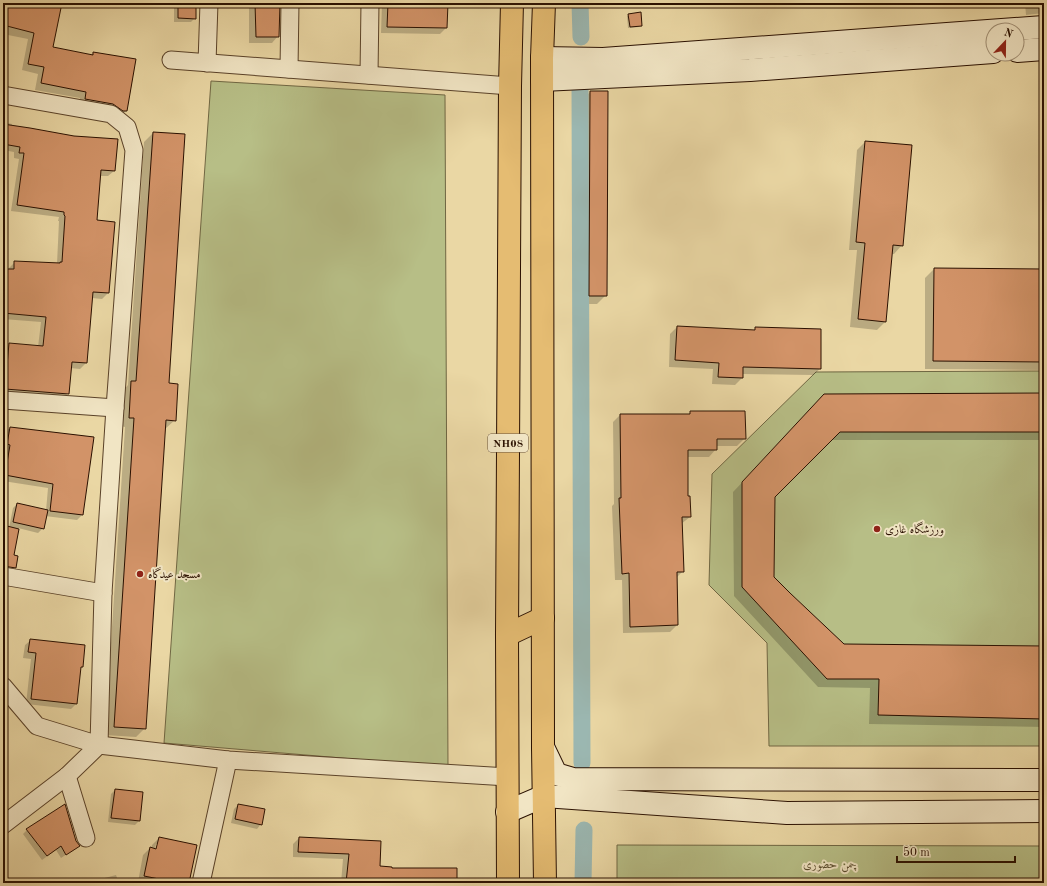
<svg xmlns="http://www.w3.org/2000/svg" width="1047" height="886" viewBox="0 0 1047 886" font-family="'Old Standard TT',Amiri,serif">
	<rect width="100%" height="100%" fill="#ead7a4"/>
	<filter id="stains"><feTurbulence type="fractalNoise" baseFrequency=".005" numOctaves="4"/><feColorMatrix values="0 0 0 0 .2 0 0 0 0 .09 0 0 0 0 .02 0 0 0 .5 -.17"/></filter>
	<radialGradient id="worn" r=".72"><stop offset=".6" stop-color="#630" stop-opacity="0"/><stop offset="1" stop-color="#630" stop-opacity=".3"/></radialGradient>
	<g fill="#b7be86" stroke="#706743">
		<polygon points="211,81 445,95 448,767 164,743"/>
		<polygon points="1044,371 1044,746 769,746 767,643 709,585 712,474 816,372"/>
		<polygon points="617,845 1044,846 1044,883 617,883"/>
	</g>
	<g fill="#0003" fill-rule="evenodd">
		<polygon points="3,3 61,3 52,48 91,55 93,53 126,111 119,117 79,105 80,98 35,90 38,74 22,70 28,39 3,34"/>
		<polygon points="174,3 195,3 195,18 191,22 174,22"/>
		<polygon points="249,3 279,3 278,36 272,43 249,43"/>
		<polygon points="382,3 447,3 446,28 440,34 381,33"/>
		<polygon points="1025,3 1044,3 1044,13 1026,15"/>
		<polygon points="629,15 641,25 639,27 628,28 627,16"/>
		<polygon points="590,92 606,295 597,304 580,304 582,101"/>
		<polygon points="3,122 12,124 12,126 114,171 108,176 100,176 96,221 108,293 102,299 92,298 86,363 80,369 70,368 68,393 62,399 3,395 3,350 9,344 38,347 41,322 3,319 3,270 9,270 9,268 15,262 57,264 59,221 58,221 59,217 11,211 19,159 14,158 14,152 3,150"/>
		<polygon points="153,133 184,135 168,384 175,420 165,429 145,728 136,737 105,735 125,427 120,426 123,391 128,385 144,142"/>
		<polygon points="865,142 902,245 894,254 892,254 885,322 877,330 850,327 857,250 849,250 857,150"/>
		<polygon points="934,269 1044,270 1044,370 925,369 925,278"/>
		<polygon points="677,327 753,331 756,328 820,369 813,375 742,374 742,378 735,385 712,384 713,369 669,367 670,334"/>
		<polygon points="1044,394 1044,440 830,440 774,497 773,577 844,645 1044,647 1044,727 869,724 870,688 818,687 734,596 733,492 818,403"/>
		<polygon points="691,412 745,438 737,446 716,446 716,449 709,457 687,457 687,497 690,517 681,524 683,571 676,578 677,625 670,632 623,633 622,580 615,580 612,506 614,504 613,422 620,415 688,415"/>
		<polygon points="10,428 82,515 77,520 45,516 43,528 38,533 18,528 13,556 15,568 12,571 3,570 3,526 9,528 13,508 17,504 46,511 48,488 3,481 3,429 9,429"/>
		<polygon points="31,640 82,667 80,669 76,704 71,709 26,704 31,659 23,658 25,645"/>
		<polygon points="115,790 142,793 139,821 135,825 108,822 111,794"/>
		<polygon points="238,805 261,824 257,829 231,823 234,809"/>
		<polygon points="27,830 76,841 79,846 61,858 56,850 42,860 23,834"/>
		<path d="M159 838 188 883 138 882 143 855 150 848 151 849 152 845ZM156 844H158L154 853Z"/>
		<polygon points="299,838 380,842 379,867 456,883 341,883 343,859 293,857 293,844"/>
		<polygon points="116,875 119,883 94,883 97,880"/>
		<polygon points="71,880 75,883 68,883"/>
	</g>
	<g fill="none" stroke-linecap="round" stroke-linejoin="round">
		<g stroke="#9bb7b1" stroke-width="17">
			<polyline points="580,3 581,37"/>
			<polyline points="580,84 582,763"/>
			<polyline points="583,883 584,830"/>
		</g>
	</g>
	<g fill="#d29368" stroke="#2a1000">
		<polygon points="3,3 62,3 53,47 93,55 93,52 136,59 127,111 123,111 113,104 85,99 86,92 41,83 44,67 28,64 34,33 3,25"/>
		<polygon points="178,3 196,3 196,19 178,18"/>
		<polygon points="255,3 280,3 279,37 256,37"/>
		<polygon points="388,3 448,3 447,28 387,27"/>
		<polygon points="641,12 642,26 630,27 628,14"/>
		<polygon points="590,91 608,91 607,296 589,296"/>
		<polygon points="3,124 30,128 74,136 118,139 115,171 101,170 97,220 115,222 109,293 93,292 87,363 72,362 69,394 5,389 9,343 43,346 46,317 3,313 3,269 14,269 14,261 60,263 60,262 62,262 65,216 64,215 64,212 17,205 24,153 19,153 20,147 3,144"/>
		<polygon points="153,132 185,134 169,383 178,384 176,421 166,420 146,729 114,727 134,418 129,418 131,381 136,381"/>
		<polygon points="865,141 912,145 903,246 893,245 886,322 858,319 865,243 856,242"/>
		<polygon points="934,268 1044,269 1044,362 933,361"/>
		<polygon points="677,326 755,330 755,327 821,329 821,369 743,367 743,378 718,377 719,363 675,360"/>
		<polygon points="1044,393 1044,432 840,432 775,497 774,577 790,593 844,644 1044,646 1044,719 878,715 879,679 827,679 742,587 742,482 824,394"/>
		<polygon points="690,411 745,411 746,439 717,439 717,450 688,450 688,496 690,496 691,517 682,517 684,572 677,572 678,625 630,627 629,573 622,574 619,498 621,498 620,414 690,414"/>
		<polygon points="10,427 94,437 83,515 50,511 53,484 5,475 10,445 7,444"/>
		<polygon points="17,503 48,510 44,529 13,522"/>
		<polygon points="3,525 19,529 14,555 18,556 16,568 3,566"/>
		<polygon points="30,639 85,645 83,667 81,667 77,704 31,699 36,653 28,652"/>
		<polygon points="115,789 143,792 140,821 111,818"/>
		<polygon points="65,804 76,841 80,846 66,855 61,846 47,856 26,829"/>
		<polygon points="238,804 265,809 262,825 235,819"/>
		<polygon points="159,837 197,845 189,883 179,883 144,876 150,847 156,849"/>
		<polygon points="299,837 381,841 380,866 392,867 392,868 457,868 457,883 346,883 349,854 298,852"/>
	</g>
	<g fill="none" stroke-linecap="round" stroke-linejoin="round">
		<g stroke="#5a4229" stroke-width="19">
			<g id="minor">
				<polyline points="171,60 510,86"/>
				<polyline points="207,63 209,3"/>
				<polyline points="289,69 290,3"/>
				<polyline points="369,75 370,3"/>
				<polyline points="3,95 111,114 127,127 134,150 115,408 103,593 99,745 67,776 3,825"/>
				<polyline points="3,400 115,408"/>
				<polyline points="3,576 103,593"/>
				<polyline points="3,686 37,726 99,745 228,760 508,777"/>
				<polyline points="67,776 86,838"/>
				<polyline points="201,883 228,760"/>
			</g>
		</g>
		<g stroke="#2a1000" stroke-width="24">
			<g id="secondary">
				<polyline points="1017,51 1044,49"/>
				<polyline points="542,58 603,59 1044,27"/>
				<polyline points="542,80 750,70 993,52"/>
				<polyline points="543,747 556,774 573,779 1044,780"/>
				<polyline points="507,812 544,796 787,813 1044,811"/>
			</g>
		</g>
		<g stroke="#2a1000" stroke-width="24">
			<g id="trunk">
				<polyline points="544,3 542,58 543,747 545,883"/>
				<polyline points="507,635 543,618"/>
				<polyline points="508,883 507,635 510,86 512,3"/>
			</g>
		</g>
		<use href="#minor" stroke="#f1e5c4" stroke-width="17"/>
		<use href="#secondary" stroke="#f1e5c4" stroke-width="22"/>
		<use href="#trunk" stroke="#e5bc72" stroke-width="22"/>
	</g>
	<g fill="#8f2418" stroke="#f1e5c4" stroke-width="1.5">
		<circle cx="877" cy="529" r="4"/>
		<circle cx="140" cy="574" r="4"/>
	</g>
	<g text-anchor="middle" stroke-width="4" stroke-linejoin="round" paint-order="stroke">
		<rect fill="#f1e5c4" stroke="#66503b" stroke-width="1" x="488" y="434" width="40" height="18" rx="3"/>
		<g font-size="11" font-weight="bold" fill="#2a1000">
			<text x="508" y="447">NH08</text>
		</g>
		<g font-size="12" fill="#2a1000" stroke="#f1e5c4" text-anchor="start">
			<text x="885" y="533">ورزشگاه غازی</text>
			<text x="148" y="578">مسجد عیدگاه</text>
		</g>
		<g font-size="12" font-style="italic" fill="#5b4d2f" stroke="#f1e5c4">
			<text x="830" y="868">چمن حضوری</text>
		</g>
	</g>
	<rect width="1047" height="886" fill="none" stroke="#ead7a4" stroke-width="16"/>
	<rect x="4" y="4" width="1039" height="878" fill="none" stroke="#2a1000" stroke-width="2"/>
	<rect x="8" y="8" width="1031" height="870" fill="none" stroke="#2a1000"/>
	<g transform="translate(1005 42) rotate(22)"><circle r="19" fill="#f1e5c4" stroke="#a19076"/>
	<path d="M0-3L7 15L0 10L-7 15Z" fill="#8f2418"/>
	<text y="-6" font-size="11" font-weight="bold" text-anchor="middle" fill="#2a1000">N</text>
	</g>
	<path d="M897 856v6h118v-6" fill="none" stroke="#2a1000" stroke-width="2"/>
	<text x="903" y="856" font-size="12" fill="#2a1000" stroke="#f1e5c4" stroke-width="3" paint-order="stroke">50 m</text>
	<rect width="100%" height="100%" filter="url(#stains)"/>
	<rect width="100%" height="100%" fill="url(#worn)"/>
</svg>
